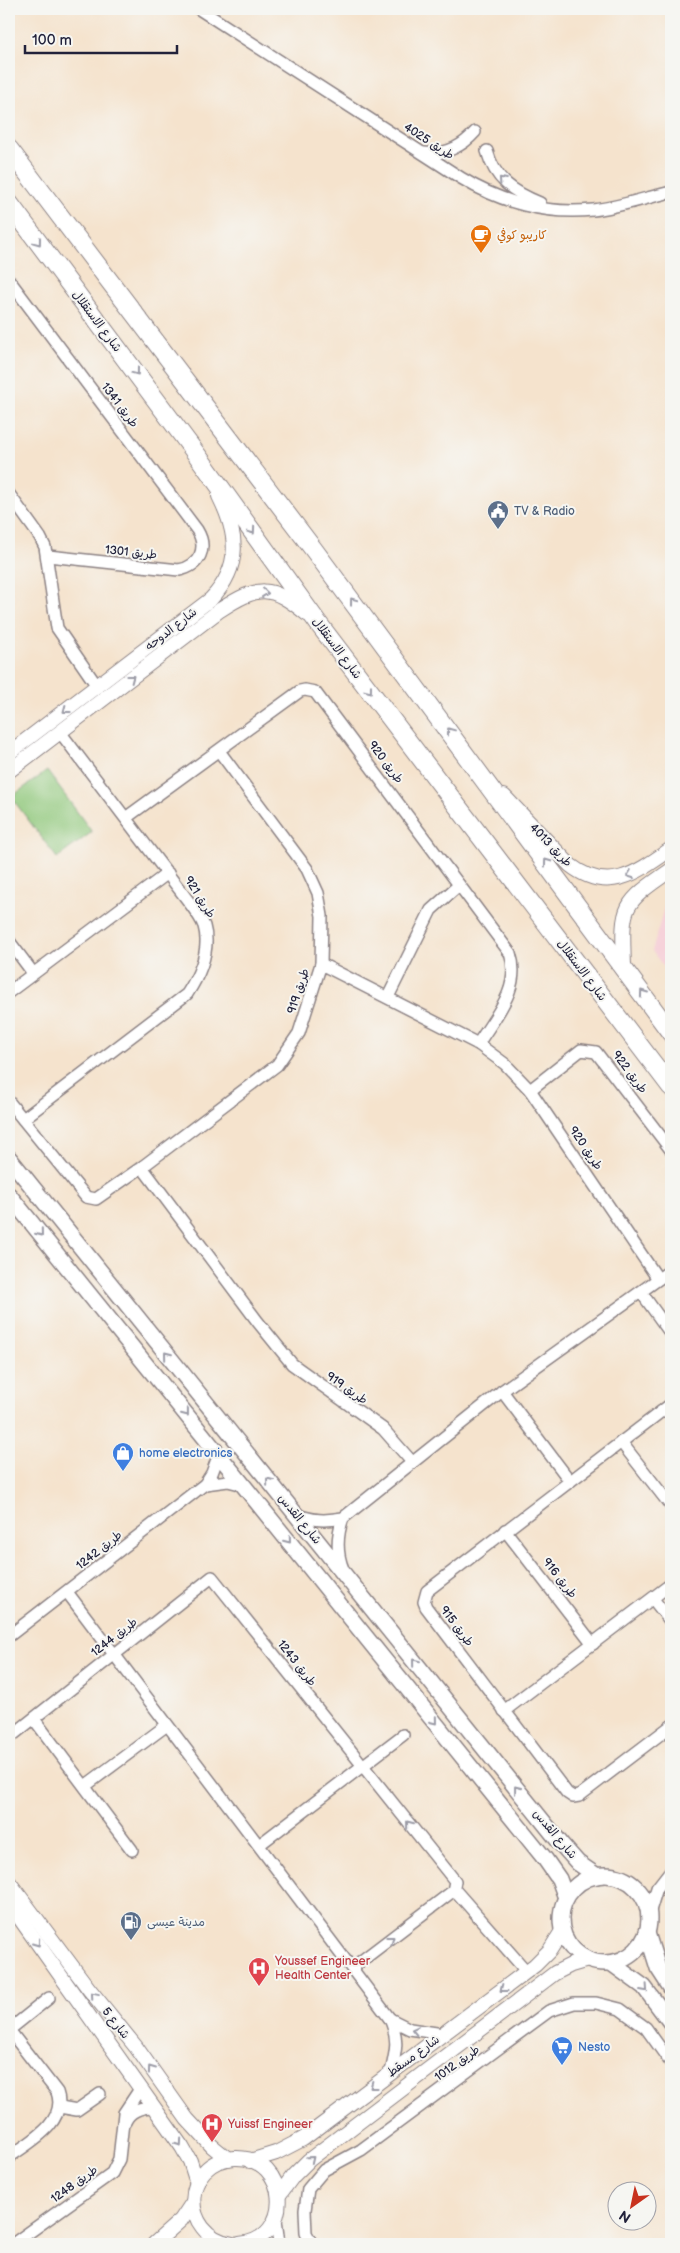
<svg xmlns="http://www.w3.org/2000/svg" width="680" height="2253" viewBox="0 0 680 2253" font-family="'Balsamiq Sans','Playpen Sans Arabic',sans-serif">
	<rect width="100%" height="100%" fill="#f6f6f2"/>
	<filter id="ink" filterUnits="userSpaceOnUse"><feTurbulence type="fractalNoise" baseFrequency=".02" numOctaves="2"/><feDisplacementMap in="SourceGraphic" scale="10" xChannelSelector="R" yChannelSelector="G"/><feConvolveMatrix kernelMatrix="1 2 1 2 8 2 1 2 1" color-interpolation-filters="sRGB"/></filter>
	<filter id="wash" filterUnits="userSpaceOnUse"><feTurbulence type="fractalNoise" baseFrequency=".0096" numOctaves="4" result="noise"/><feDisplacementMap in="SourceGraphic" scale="20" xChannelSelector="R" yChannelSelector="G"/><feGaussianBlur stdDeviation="1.12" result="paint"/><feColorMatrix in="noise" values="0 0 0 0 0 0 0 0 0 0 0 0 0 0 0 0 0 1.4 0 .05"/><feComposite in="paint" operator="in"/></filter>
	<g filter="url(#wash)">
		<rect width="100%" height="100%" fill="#f5e3cd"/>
		<polygon fill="#f6cfd8" points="671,891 671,977 652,951 668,893"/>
		<polygon fill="#90c87c" stroke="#59755c" points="47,771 92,832 57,858 11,797"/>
	</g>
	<g filter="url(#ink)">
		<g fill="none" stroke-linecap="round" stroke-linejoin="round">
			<g stroke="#8c8284" stroke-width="14">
				<g id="minor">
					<path d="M199 9 461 178C500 202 546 215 593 210 619 207 645 198 671 192"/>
					<path d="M487 151C495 180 513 192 540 203"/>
					<path d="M424 153C444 155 462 147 475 132"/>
					<path d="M9 280 197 530C208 548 200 566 179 570L48 556"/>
					<polyline points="9,494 40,537 45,547 57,628 97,686"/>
					<path d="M127 817 300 691 305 690 315 692 510 953C522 988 495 1016 478 1044"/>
					<polyline points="9,941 33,973"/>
					<polyline points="321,964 478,1044 505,1064 530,1090 658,1279"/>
					<polyline points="9,992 168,873"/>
					<polyline points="388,997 431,910 459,885"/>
					<polyline points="530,1090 581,1050 596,1052 671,1150"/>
					<polyline points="9,1102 86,1197 96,1199 142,1167 277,1065 299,1033 321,964 322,916 318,893 307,869 219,751"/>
					<path d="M23 1119 187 994C200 974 211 950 204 926 201 918 194 909 189 902L60 732"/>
					<polyline points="142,1167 258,1322 292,1364 383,1429 412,1462"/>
					<polyline points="641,1292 671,1334"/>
					<polyline points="502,1391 570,1481"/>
					<polyline points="671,1404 427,1591 424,1602 426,1607 567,1793 573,1797 579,1796 671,1726"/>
					<polyline points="621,1442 671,1506"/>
					<polyline points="205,1484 228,1481 244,1485"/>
					<path d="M296 1514C312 1521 326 1521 343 1518L502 1391 671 1270"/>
					<polyline points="505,1530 593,1644"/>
					<path d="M343 1569C336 1552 337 1535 343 1518"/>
					<path d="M67 1592 390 2019C399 2039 396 2051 391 2072"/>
					<polyline points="653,1599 671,1622"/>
					<polyline points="9,1636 205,1484 212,1473 219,1454"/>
					<polyline points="504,1711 671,1584"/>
					<polyline points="34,1719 132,1850"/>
					<polyline points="9,1738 212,1577 455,1881 453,1891 352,1968"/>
					<polyline points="85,1786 167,1725"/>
					<polyline points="259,1845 403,1735"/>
					<polyline points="454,1889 527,1972"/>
					<polyline points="649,1914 657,1888 671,1870"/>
					<polyline points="390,2019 410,2029 443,2034"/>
					<path d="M9 2030 57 2092C68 2122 30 2142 9 2157"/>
					<polyline points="9,2030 49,1998"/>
					<polyline points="60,2107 77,2110 100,2094"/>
					<path d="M125 2122C130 2110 141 2107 153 2107"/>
					<polyline points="276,2220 279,2244"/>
					<polyline points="13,2244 112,2173 119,2159 124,2113 140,2089"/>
					<polyline points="312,2244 306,2233 305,2210 308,2189 324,2170 361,2150 549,2011 574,2003 596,2003 620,2009 646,2028 671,2063"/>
				</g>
			</g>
			<g stroke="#8c8284" stroke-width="16">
				<g id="tertiary">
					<path d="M9 753 211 599C242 566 238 534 219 496"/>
					<path d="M9 771 220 610C259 585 270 584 307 614"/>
					<path d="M504 796 570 865C608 895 637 873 671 849"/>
					<path d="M624 967C622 906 620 905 671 870"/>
					<polyline points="9,1882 89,1989 136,2047 187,2119 212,2146 228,2159"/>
					<polyline points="9,1903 182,2147 190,2161 197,2183"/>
					<polyline points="250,2161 276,2153 303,2139 535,1965 550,1950 562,1931"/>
					<polyline points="279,2195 293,2176 309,2160 555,1973 571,1965 588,1960"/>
					<polyline points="154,2244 181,2220 193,2202"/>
					<path d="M232 2244C179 2236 181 2160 235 2158 290 2156 295 2240 239 2244"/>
				</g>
			</g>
			<g stroke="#8c8284" stroke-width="18">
				<g id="secondary">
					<polyline points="9,1158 562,1845 578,1863 597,1876"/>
					<polyline points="9,1195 545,1859 559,1879 566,1898"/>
					<circle cx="605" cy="1919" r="44"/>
					<polyline points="647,1933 658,1968 671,1988"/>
					<polyline points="611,1963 644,1987 671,2023"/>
				</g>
			</g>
			<g stroke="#8c8284" stroke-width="20">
				<g id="primary">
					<polyline points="9,149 314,550 671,1033"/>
					<polyline points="9,203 200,459 318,623 671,1087"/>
				</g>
			</g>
			<use href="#minor" stroke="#fff" stroke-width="11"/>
			<use href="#tertiary" stroke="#fff" stroke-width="14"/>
			<use href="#secondary" stroke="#fff" stroke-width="15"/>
			<use href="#primary" stroke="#fff" stroke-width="18"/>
		</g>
		<defs><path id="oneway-chevron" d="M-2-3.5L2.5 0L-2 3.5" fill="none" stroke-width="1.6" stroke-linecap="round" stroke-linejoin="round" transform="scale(1.25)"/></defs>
		<g stroke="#9c9ca7">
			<use href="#oneway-chevron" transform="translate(502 180) rotate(-132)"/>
			<use href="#oneway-chevron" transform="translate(38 242) rotate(53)"/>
			<use href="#oneway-chevron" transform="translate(136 372) rotate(53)"/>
			<use href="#oneway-chevron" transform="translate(252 531) rotate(55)"/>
			<use href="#oneway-chevron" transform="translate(265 593) rotate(7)"/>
			<use href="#oneway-chevron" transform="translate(353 601) rotate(-127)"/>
			<use href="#oneway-chevron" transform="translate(131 678) rotate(-37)"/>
			<use href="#oneway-chevron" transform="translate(369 690) rotate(53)"/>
			<use href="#oneway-chevron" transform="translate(66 710) rotate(143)"/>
			<use href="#oneway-chevron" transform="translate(450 731) rotate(-127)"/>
			<use href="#oneway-chevron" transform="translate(547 862) rotate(-126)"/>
			<use href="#oneway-chevron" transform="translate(630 875) rotate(159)"/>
			<use href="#oneway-chevron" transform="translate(643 993) rotate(-126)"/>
			<use href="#oneway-chevron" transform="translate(40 1233) rotate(51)"/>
			<use href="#oneway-chevron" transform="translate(167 1355) rotate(-129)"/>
			<use href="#oneway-chevron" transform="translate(186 1413) rotate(52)"/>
			<use href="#oneway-chevron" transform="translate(269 1481) rotate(-129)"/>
			<use href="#oneway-chevron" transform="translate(288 1540) rotate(51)"/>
			<use href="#oneway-chevron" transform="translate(415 1662) rotate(-129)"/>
			<use href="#oneway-chevron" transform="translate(434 1721) rotate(51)"/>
			<use href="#oneway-chevron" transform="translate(517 1789) rotate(-129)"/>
			<use href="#oneway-chevron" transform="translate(409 1824) rotate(-129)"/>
			<use href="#oneway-chevron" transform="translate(391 1939) rotate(-37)"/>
			<use href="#oneway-chevron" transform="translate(37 1943) rotate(55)"/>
			<use href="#oneway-chevron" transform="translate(503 1989) rotate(143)"/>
			<use href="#oneway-chevron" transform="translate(645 1989) rotate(48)"/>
			<use href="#oneway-chevron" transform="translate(94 1995) rotate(-130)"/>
			<use href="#oneway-chevron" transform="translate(415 2030) rotate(-167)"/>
			<use href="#oneway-chevron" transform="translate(151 2069) rotate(-126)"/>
			<use href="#oneway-chevron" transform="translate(373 2086) rotate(143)"/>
			<use href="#oneway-chevron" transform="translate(179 2143) rotate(55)"/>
			<use href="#oneway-chevron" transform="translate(311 2159) rotate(-39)"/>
		</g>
	</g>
	<defs>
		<g id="cafe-pin" transform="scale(1.125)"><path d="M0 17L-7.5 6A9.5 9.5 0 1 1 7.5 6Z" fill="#e8710a" stroke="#f6f6f2"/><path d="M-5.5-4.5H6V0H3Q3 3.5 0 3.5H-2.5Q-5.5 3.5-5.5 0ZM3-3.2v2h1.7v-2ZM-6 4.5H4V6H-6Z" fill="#fff"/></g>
		<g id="civic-pin" transform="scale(1.125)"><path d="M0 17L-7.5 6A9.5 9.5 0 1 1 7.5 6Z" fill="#5c6f8a" stroke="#f6f6f2"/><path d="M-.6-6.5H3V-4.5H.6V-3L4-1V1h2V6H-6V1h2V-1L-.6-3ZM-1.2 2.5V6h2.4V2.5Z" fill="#fff"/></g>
		<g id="shop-pin" transform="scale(1.125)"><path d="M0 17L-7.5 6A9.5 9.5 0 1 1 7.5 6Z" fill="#3f7fe0" stroke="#f6f6f2"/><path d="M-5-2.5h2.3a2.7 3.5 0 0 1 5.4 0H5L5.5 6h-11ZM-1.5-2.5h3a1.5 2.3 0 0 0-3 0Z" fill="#fff"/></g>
		<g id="fuel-pin" transform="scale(1.125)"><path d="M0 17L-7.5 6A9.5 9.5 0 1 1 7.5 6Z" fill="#5c6f8a" stroke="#f6f6f2"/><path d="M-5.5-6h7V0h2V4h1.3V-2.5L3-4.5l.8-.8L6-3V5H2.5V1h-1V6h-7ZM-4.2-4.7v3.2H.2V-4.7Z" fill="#fff"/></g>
		<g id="hospital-pin" transform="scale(1.125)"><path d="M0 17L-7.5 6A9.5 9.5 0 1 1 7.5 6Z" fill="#e0444e" stroke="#f6f6f2"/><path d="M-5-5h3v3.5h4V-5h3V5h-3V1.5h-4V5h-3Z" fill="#fff"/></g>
		<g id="supermarket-pin" transform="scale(1.125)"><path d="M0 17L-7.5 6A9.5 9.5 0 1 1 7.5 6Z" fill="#3f7fe0" stroke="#f6f6f2"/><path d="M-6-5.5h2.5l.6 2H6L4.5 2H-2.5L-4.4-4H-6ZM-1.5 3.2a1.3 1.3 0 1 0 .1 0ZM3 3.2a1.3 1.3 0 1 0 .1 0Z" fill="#fff"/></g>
	</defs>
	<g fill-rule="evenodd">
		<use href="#cafe-pin" x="481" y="235"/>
		<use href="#civic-pin" x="498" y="511"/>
		<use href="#shop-pin" x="123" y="1453"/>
		<use href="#fuel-pin" x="131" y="1922"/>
		<use href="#hospital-pin" x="259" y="1968"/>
		<use href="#supermarket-pin" x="562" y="2047"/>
		<use href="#hospital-pin" x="212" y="2124"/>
	</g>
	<g text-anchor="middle" stroke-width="4" stroke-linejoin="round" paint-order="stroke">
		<g font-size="12" fill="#22223b" stroke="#f6f6f2">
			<text transform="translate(429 141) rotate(33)" y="4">طريق 4025</text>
			<text transform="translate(97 321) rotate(53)" y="4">شارع الاستقلال</text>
			<text transform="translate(120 405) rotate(53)" y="4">طريق 1341</text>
			<text transform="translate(131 552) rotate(6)" y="4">طريق 1301</text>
			<text transform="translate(171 629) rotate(-38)" y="4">شارع الدوحه</text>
			<text transform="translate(337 648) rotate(53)" y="4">شارع الاستقلال</text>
			<text transform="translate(386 762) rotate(53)" y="4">طريق 920</text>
			<text transform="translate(551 845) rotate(46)" y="4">طريق 4013</text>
			<text transform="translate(200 897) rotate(58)" y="4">طريق 921</text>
			<text transform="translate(582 970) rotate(53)" y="4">شارع الاستقلال</text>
			<text transform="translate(298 991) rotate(-72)" y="4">طريق 919</text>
			<text transform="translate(630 1072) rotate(53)" y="4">طريق 922</text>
			<text transform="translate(586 1148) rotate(56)" y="4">طريق 920</text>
			<text transform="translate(347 1388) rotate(35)" y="4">طريق 919</text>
			<text transform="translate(300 1519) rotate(51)" y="4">شارع القدس</text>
			<text transform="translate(99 1550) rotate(-38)" y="4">طريق 1242</text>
			<text transform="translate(560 1578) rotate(52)" y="4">طريق 916</text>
			<text transform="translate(457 1626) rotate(53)" y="4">طريق 915</text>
			<text transform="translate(114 1637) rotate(-38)" y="4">طريق 1244</text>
			<text transform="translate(297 1663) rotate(52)" y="4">طريق 1243</text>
			<text transform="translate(555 1834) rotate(50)" y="4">شارع القدس</text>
			<text transform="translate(116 2023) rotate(52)" y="4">شارع 5</text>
			<text transform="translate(413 2056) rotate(-36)" y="4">شارع مسقط</text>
			<text transform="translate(457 2063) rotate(-36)" y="4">طريق 1012</text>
			<text transform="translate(74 2184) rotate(-36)" y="4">طريق 1248</text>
		</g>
		<g font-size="12" fill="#c56008" stroke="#f6f6f2" text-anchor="start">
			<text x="497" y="239">كاريبو كوفي</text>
		</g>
		<g font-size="12" fill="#4e5e75" stroke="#f6f6f2" text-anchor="start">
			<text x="514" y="515">TV &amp; Radio</text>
			<text x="147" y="1926">مدينة عيسى</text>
		</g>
		<g font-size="12" fill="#366cbe" stroke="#f6f6f2" text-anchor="start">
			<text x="139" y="1457">home electronics</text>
			<text x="578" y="2051">Nesto</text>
		</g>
		<g font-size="12" fill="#be3a42" stroke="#f6f6f2" text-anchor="start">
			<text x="275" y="1965">Youssef Engineer<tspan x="275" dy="14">Health Center</tspan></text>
			<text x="228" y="2128">Yuissf Engineer</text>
		</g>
	</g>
	<rect width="680" height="2253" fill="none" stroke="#f6f6f2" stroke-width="30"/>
	<g transform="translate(632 2206) rotate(213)"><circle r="24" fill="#f6f6f2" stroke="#a1a1a9"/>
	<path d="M0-4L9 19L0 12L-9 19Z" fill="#c8321e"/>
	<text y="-8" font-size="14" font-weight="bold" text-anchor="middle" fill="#22223b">N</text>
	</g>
	<path d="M25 45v8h152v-8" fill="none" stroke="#22223b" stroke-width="2.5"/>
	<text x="32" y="45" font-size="15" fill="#22223b" stroke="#f6f6f2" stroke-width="4" paint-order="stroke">100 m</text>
</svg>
